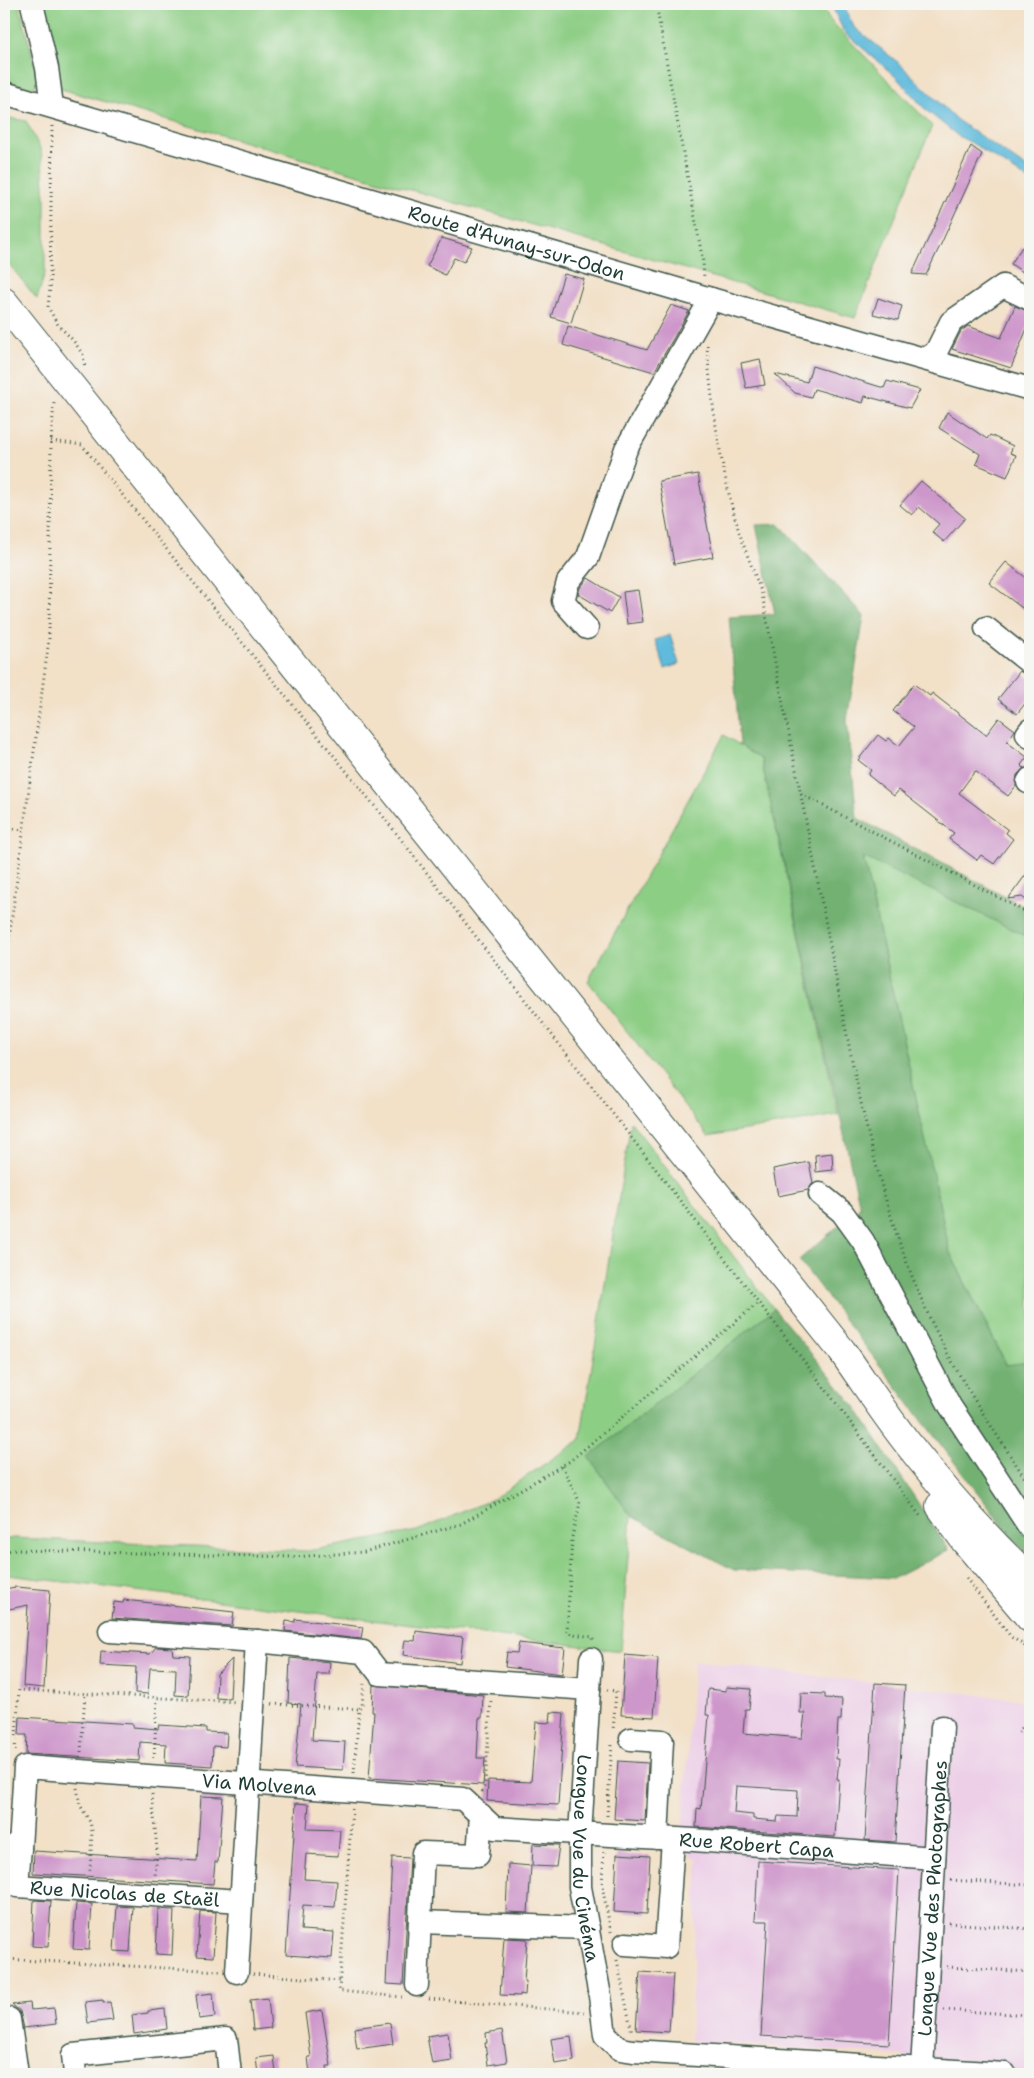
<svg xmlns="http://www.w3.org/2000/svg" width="1034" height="2078" viewBox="0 0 1034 2078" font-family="'Shantell Sans',sans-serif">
	<rect width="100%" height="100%" fill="#f6f6f2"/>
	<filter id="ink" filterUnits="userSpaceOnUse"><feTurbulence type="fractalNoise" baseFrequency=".02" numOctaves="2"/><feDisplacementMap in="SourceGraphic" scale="10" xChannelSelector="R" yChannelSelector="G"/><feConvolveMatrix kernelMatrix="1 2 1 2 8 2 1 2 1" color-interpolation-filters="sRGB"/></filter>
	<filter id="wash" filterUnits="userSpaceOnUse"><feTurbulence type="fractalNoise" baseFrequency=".0096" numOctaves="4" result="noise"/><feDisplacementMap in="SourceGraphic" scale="20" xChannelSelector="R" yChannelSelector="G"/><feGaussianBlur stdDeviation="1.12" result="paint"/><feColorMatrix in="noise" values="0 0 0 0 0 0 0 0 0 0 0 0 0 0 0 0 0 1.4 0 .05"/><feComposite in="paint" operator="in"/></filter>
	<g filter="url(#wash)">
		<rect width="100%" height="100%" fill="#f2e0c7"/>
		<polygon fill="#edd0e8" points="694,1661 1030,1701 1030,2074 904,2074 904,2056 690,2041 698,1860 681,1851"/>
		<g fill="#8dce85" stroke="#56865c">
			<polygon points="4,4 19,4 39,81 32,89 4,80"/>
			<polygon points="41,4 821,4 830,20 932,126 855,318 61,89"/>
			<polygon points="4,117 26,121 41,150 45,197 45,273 37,299 4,258"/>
			<polygon points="724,735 761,759 838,1115 708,1136 588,981"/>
			<polygon points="863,856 1030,938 1030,1362 1007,1365 950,1253"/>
			<polygon points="631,1122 774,1309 589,1457 631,1516 621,1651 8,1575 4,1576 4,1540 13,1538 308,1551 417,1531 493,1499 580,1440"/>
		</g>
		<g fill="#72b172" stroke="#487753">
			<polygon points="779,524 864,616 847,720 857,818 1030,910 1030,938 863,857 950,1253 1006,1365 1030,1362 1030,1558 1014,1540 799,1260 860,1207 761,759 740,745 729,617 775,614 756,525"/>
			<polygon points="774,1309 854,1405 949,1550 894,1578 734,1570 631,1516 589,1457"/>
		</g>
		<g fill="#5ebadc" stroke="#3e7c88">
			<polygon points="831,4 843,4 854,27 900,64 957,120 1030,170 1030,181 972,143 958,136 926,110 896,77 844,32"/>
			<polygon points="670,635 679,664 665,669 655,640"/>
		</g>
		<g id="blocks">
			<g fill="#ce97cb" fill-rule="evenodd">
				<polygon points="971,146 982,154 941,244 926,275 912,274"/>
				<polygon points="442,238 472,247 464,262 454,258 445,275 427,266"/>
				<polygon points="1022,247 1030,252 1030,277 1011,264"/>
				<polygon points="564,274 584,279 571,323 551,317"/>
				<polygon points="878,298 902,306 898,320 873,314"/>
				<polygon points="671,305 689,311 654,372 563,345 568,326 647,350"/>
				<polygon points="1015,306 1030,312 1030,321 1011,368 952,349 961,331 968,326 1001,338"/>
				<polygon points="760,359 765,385 746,388 741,363"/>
				<polygon points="812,366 884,388 887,381 920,390 910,408 865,396 863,403 814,389 811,397 795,393 775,374 807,382"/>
				<polygon points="947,412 987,439 990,435 1013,446 1010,453 1016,455 1007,477 976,464 980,454 939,428"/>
				<polygon points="698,474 713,557 674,564 659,481"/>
				<polygon points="921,481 965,518 944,542 932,532 939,524 919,507 912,515 900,505"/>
				<polygon points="1006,562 1030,581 1030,614 989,583"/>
				<polygon points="588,578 619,597 610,613 578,594 580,588"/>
				<polygon points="638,590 643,622 627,624 623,592"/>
				<polygon points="1020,671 1030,679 1030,697 1017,714 998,699"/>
				<polygon points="914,684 930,696 932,693 986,735 999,718 1015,730 1007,742 1027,757 1021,765 1024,768 1017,775 1016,786 1008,796 975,771 959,793 1008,830 1006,833 1013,839 994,864 981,855 977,860 949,839 954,833 899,790 894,796 868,775 871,770 858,760 878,735 886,741 889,738 899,746 914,727 893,711"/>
				<polygon points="1030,869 1030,903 1022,897 1008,899"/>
				<polygon points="832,1153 833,1170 816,1172 815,1155"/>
				<polygon points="809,1162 813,1183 808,1190 778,1196 773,1169"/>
				<polygon points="16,1587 50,1590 44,1688 23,1686 28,1605 9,1609 8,1607 4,1608 4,1589"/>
				<polygon points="124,1600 234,1612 232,1626 112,1618 114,1602 123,1603"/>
				<polygon points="295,1619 363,1627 361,1639 285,1631 286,1621 295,1622"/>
				<polygon points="416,1631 463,1637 460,1663 403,1655 405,1640 415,1641"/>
				<polygon points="519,1643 565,1648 562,1674 505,1667 507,1652 517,1653"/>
				<polygon points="156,1647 172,1648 173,1655 190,1656 188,1696 175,1695 176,1669 150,1668 148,1694 135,1693 136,1667 100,1665 101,1651 150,1654"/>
				<polygon points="625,1655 658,1658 654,1717 621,1715"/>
				<polygon points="290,1658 330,1662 329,1674 317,1674 312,1740 345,1742 343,1770 295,1767 301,1704 288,1703"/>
				<polygon points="232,1659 230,1699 216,1698 217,1674"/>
				<polygon points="875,1683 905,1685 895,1842 865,1840"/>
				<polygon points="373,1685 483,1695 482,1718 479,1718 477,1758 485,1758 483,1785 369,1778 374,1712 372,1712"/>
				<path d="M726 1687 751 1689 749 1709H745L743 1733 802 1738 805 1713H800L801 1693 825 1694V1698L842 1699 841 1720H838L836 1759H839L837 1779H839L835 1837 696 1827 697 1808 701 1809 709 1715H706L708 1689 726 1691ZM736 1786 798 1790 797 1817 778 1816 777 1821 753 1819V1815L734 1813Z"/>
				<polygon points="551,1712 564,1713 558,1805 487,1801 488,1780 531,1782 536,1722 550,1723"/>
				<polygon points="20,1717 133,1724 133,1727 158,1729 159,1725 206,1728 206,1732 227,1733 226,1747 213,1746 212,1766 165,1763 166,1744 140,1742 139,1761 26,1754 27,1735 19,1735"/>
				<polygon points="618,1761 648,1763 645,1821 614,1819"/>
				<polygon points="201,1796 223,1797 218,1862 215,1862 213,1884 33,1873 34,1851 197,1861"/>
				<polygon points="296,1803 309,1804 307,1829 340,1830 338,1856 306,1854 304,1879 337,1881 335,1907 303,1905 301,1930 334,1932 332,1958 286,1955"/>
				<polygon points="533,1844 559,1845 556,1867 532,1866"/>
				<polygon points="617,1854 650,1856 647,1914 614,1912"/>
				<polygon points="392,1857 410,1858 403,1985 386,1984"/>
				<polygon points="758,1861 899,1870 889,2044 761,2036 768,1921 755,1921"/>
				<polygon points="508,1864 531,1866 528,1913 506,1912"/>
				<polygon points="34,1900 51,1901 48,1947 32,1946"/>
				<polygon points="76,1903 92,1904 89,1950 73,1949"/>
				<polygon points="117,1906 133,1907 130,1952 114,1951"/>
				<polygon points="158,1909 174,1910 172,1955 156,1954"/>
				<polygon points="200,1911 216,1912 213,1957 197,1956"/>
				<polygon points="504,1938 527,1939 524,1981 526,1981 525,1995 520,1994 520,1996 500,1995"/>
				<polygon points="640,1972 673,1974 669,2032 636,2030"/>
				<polygon points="213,1993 215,2017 199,2019 196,1995"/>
				<polygon points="268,1998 271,2028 253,2030 250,2000"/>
				<polygon points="103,2000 103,2003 110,2002 113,2020 88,2023 85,2002"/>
				<polygon points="30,2003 31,2010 54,2008 56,2024 24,2028 20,2011 12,2005"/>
				<polygon points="165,2009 167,2029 134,2034 132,2015 148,2013 148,2011"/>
				<polygon points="322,2010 331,2066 327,2066 328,2074 310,2074 308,2057 311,2057 305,2013"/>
				<polygon points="390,2023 393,2044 357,2049 354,2028"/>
				<polygon points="502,2030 507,2062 488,2065 485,2043 487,2043 486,2033"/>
				<polygon points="448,2033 452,2061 432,2064 427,2036"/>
				<polygon points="571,2036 574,2061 555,2064 551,2039"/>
				<polygon points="274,2056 276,2074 258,2074 256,2058"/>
			</g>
		</g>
	</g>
	<g filter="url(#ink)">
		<use href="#blocks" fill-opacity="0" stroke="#3f554a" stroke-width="1"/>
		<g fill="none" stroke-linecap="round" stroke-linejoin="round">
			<g stroke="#3f554a" stroke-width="25">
				<g id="minor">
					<polyline points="32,4 47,68 52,106"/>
					<path id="s1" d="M4 93 704 297 1030 389"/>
					<polyline points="926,359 936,352 951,322 1003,286 1030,299"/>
					<polyline points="587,628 563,601 568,582 588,557 626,449 711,299"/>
					<polyline points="986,628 1030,663"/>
					<polyline points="1030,730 1027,734 1030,737"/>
					<polyline points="1028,782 1030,779"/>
					<polyline points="820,1194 842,1212 863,1241 950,1406 1030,1528"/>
					<polyline points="110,1631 257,1641 363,1652 380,1674 589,1689"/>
					<path id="s2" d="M591 1659 580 1834V1887L600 1996 605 2035 620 2049 633 2051 1005 2074"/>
					<polyline points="631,1739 662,1741 657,1838"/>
					<path id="s3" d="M4 1847 20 1848 25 1767 463 1799 494 1828 694 1840 934 1858"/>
					<path id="s4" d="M20 1848 17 1886 241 1901"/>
					<polyline points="420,1922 588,1928"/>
					<polyline points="625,1944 666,1947 673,1839"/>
					<polyline points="237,1972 257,1641"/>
					<polyline points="417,1985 423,1853 478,1855 481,1815"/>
					<polyline points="9,2019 17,2074"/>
					<path id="s5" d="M922 2069 942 1727"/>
					<polyline points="75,2074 73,2055 226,2039 230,2074"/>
				</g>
			</g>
			<g stroke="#3f554a" stroke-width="30">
				<g id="major">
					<path d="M4 302 842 1351C864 1382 885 1415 909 1445 946 1492 986 1538 1030 1579"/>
					<polyline points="940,1506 965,1541 1030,1618"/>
				</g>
			</g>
			<g stroke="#3f554a" stroke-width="3" stroke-dasharray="1 4" stroke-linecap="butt">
				<polyline points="656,4 703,262 704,279"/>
				<polyline points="52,126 50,287 48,307 58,325 73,340 83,355 85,368"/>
				<path d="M707 345C711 402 720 462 735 518 742 544 753 569 762 594 785 715 809 835 832 956 856 1084 879 1215 937 1333 963 1386 998 1436 1030 1486"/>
				<polyline points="51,441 82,445 386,820 827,1391 921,1517"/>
				<polyline points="801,794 1030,914"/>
				<polyline points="4,828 24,830"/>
				<polyline points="4,976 49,639 51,441 54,403 56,401"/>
				<polyline points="562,1466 580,1503 572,1537 567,1633 593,1637 593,1643"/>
				<polyline points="4,1551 16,1550 294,1557 364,1552 461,1524 570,1461 758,1303"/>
				<polyline points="966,1578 1011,1637 1024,1645 1030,1657"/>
				<polyline points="1024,1645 1030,1641"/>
				<polyline points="607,1690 616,1691 613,1731"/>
				<polyline points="272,1704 359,1709"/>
				<polyline points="1019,1733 1023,1726 1030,1721"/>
				<polyline points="15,1751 19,1690 236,1702"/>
				<polyline points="81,1752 85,1694"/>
				<polyline points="154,1758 157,1698"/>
				<polyline points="354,1773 359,1709 362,1706 364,1684"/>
				<polyline points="77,1788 80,1805 90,1822 92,1831 90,1873"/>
				<polyline points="482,1792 485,1785 491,1699"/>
				<polyline points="152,1794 157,1850 155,1877"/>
				<polyline points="352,1809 339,1991 402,1997"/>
				<polyline points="607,1816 612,1745"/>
				<polyline points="604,1852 602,1885 611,1932"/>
				<polyline points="951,1880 1030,1885"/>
				<polyline points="4,1921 5,1900"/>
				<polyline points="949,1923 1030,1929"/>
				<polyline points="4,1959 220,1971"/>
				<polyline points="617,1960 632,2033"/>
				<polyline points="947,1967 1030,1972"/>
				<polyline points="253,1974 340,1981"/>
				<polyline points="4,1980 7,2001"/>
				<polyline points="429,1999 584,2012"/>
				<polyline points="944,2010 1030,2015"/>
				<polyline points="592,2074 614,2071 615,2074"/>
			</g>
			<use href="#minor" stroke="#fff" stroke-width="22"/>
			<use href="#major" stroke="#fff" stroke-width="28"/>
		</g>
	</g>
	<g text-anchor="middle" stroke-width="4" stroke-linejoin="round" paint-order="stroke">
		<g font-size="19" fill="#1f3d34" stroke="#f6f6f2">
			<text dy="7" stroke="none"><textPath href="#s1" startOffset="534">Route d'Aunay-sur-Odon</textPath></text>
			<text dy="7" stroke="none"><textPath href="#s3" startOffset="332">Via Molvena</textPath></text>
			<text dy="7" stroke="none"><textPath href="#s3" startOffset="842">Rue Robert Capa</textPath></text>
			<text dy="7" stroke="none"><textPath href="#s2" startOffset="200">Longue Vue du Cinéma</textPath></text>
			<text dy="7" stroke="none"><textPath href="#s4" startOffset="146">Rue Nicolas de Staël</textPath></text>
			<text dy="7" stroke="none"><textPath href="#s5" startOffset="171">Longue Vue des Photographes</textPath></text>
		</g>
	</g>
	<rect width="1034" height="2078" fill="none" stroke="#f6f6f2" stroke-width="20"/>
</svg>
